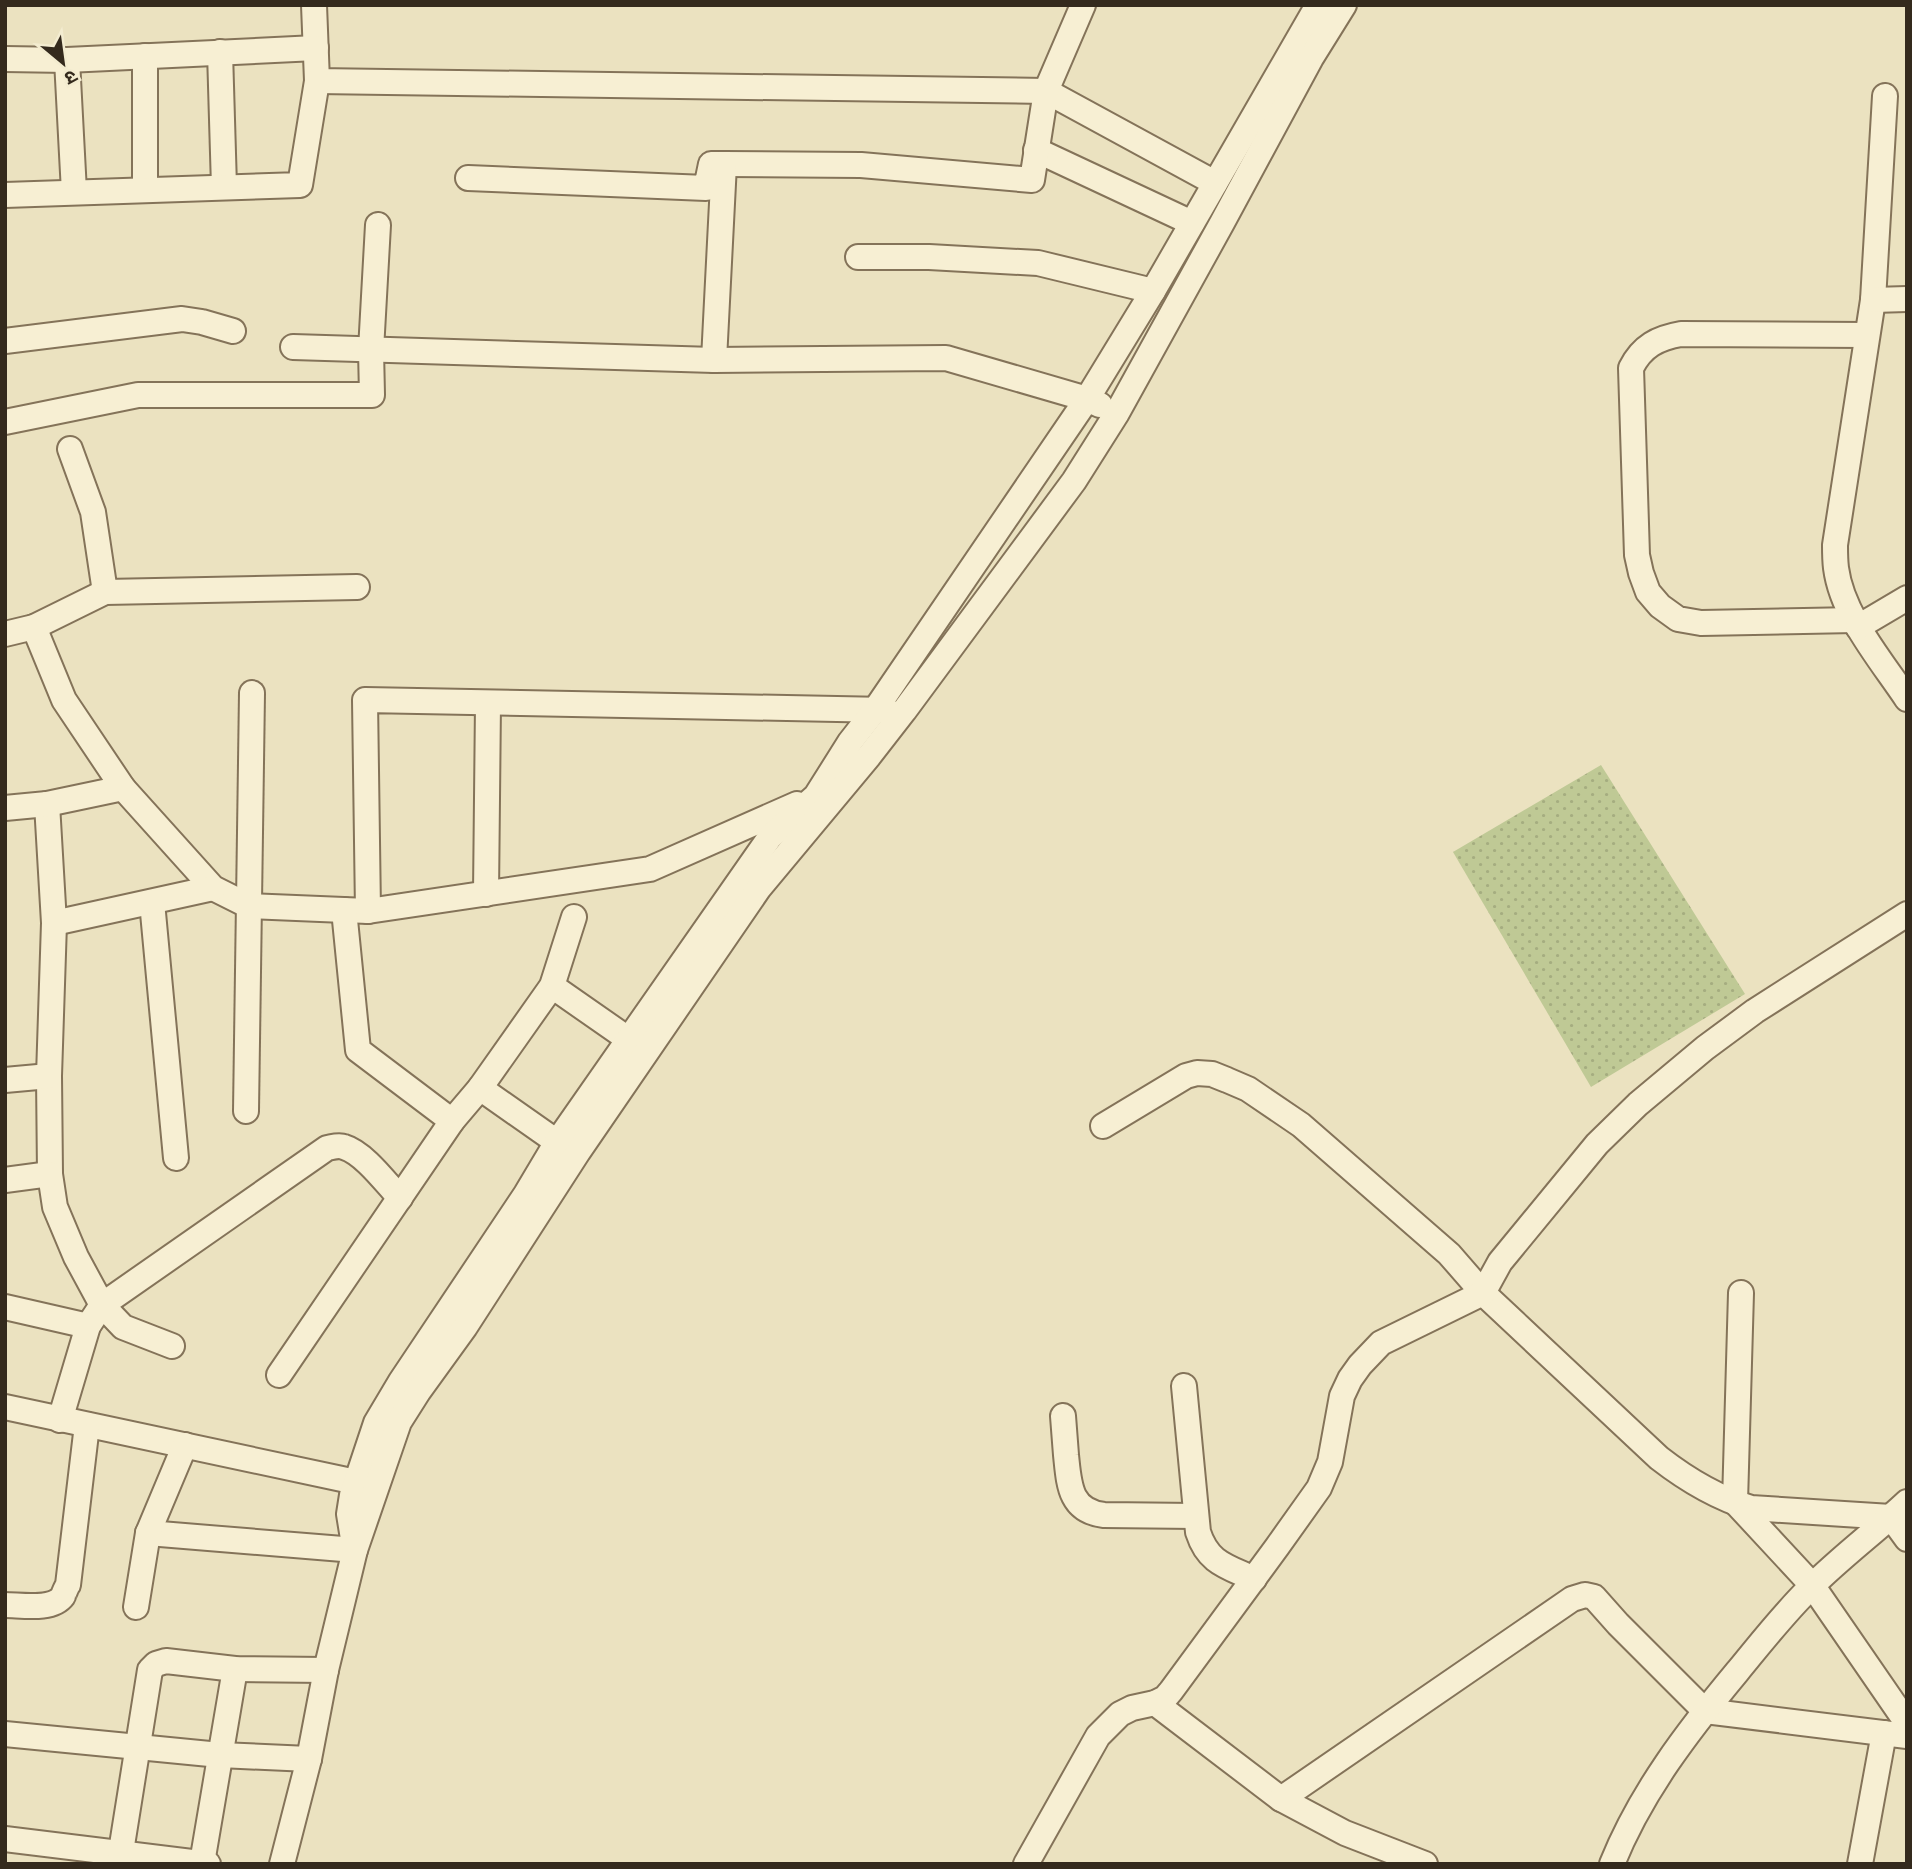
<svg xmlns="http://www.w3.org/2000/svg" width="1912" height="1869" viewBox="0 0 1912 1869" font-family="'Times New Roman','Noto Sans Devanagari',serif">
	<defs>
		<pattern id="grass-dots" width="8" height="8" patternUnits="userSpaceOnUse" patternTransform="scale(1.75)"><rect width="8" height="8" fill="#bfc995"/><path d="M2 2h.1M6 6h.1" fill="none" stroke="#a5ad80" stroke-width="1.8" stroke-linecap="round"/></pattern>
	</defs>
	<rect width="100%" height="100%" fill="#ebe2c0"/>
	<polygon fill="url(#grass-dots)" points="1601,765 1745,994 1591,1087 1453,852"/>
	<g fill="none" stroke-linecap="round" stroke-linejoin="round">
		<g stroke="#847359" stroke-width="28">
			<g id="minor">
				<polyline points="314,5 317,81 1046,91 1215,183"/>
				<polyline points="220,52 224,187"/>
				<polyline points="145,56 145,190"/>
				<polyline points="5,59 67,60 316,48"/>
				<polyline points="67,60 74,192"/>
				<path d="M1885 96 1873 300 1835 545C1835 553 1835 560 1836 568 1842 615 1881 660 1907 699"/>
				<polyline points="1036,150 1192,223"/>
				<polyline points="468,178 706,188 711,164 724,164 861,165 1032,180 1046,91 1083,5"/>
				<polyline points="5,195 300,185 317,81"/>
				<polyline points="858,257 929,257 1038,263 1153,291"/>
				<polyline points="1873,300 1907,299"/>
				<polyline points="5,341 182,319 202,322 233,331"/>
				<polyline points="293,347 714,360 946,358 1087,399 1100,405"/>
				<polyline points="714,360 724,164"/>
				<polyline points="5,422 138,395 372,395 371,350 378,225"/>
				<polyline points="70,449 93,512 105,592"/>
				<path d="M1855 620 1701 623 1678 619 1660 606 1648 592 1641 573 1637 555 1631 368C1642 346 1658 338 1681 334L1867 335"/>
				<polyline points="34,627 64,700 123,788 213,888 249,906 368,911 650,869 797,804"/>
				<polyline points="1858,627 1907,598"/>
				<polyline points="5,634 34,627 105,592 357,587"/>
				<polyline points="47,804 54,923 49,1076 50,1174 55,1207 76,1257 102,1305 123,1327 172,1346"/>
				<polyline points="5,808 47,804 123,788"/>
				<polyline points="486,894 488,703"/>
				<polyline points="152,902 176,1158"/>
				<polyline points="344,910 358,1050 452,1121"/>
				<polyline points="368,911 365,700 887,710"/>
				<polyline points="54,923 213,888"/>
				<polyline points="552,986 628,1039"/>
				<polyline points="5,1080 49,1076"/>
				<polyline points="480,1088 557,1142 571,1149"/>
				<polyline points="246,1111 252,693"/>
				<path d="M1103 1126 1186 1076 1197 1073 1212 1074 1227 1080 1248 1089 1301 1125 1449 1254 1483 1293 1659 1458C1686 1479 1718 1498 1751 1508L1891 1517 1907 1539"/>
				<polyline points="5,1180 50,1174"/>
				<polyline points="1741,1293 1735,1502 1812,1585 1907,1723"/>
				<polyline points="5,1307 88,1326"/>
				<polyline points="279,1375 452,1121 480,1088 552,986 574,917"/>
				<path d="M1184 1386 1198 1532C1208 1563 1226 1566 1254 1579"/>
				<polyline points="5,1407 356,1482"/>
				<path d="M1063 1416C1064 1429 1065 1442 1066 1455 1069 1483 1069 1511 1104 1515L1196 1516"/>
				<path d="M60 1420 88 1326 102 1305 327 1148C333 1147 339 1145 344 1147 364 1153 386 1183 400 1198"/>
				<polyline points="148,1533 355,1550"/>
				<polyline points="354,1545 349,1514 352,1495 376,1423 401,1381 526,1194 557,1142 770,837 816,796 850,742 875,710 1087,399 1153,291 1318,5"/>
				<path d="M5 1605C21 1605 52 1611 63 1596 63 1595 67 1586 68 1585L87 1425"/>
				<polyline points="136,1607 148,1533 185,1445"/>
				<polyline points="1155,1703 1281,1799 1345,1833 1425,1864"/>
				<polyline points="5,1734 220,1755 309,1759"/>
				<polyline points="1281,1799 1572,1599 1585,1595 1594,1597 1618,1624 1705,1711 1907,1736"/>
				<polyline points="5,1839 208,1864"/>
				<polyline points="202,1863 235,1669"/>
				<polyline points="119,1864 150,1670 156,1664 166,1661 235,1669 326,1670"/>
				<polyline points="282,1864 309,1759 326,1670 355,1550 399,1422 418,1392 465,1327 578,1152 759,888 869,756 904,711 1074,481 1117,413 1222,223 1311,58 1344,5"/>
				<polyline points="1026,1864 1098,1736 1120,1714 1132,1708 1155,1703 1165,1698 1171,1691 1277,1547 1319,1488 1330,1462 1342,1396 1350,1379 1360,1365 1381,1343 1483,1293 1500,1262 1597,1144 1638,1104 1705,1048 1755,1011 1907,914"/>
				<path d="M1612 1864C1641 1792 1688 1731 1737 1672 1761 1643 1784 1613 1811 1587 1841 1557 1876 1531 1907 1502"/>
				<polyline points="1860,1864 1884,1733"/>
			</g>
		</g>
		<use href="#minor" stroke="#f7efd3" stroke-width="24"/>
	</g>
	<rect width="1912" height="1869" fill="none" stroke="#342a1d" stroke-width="14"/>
	<g transform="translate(63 63) rotate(151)" stroke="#f3ecd0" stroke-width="5" paint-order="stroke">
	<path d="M0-5L12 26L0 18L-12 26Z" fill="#342a1d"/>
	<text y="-10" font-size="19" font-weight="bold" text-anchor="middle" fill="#342a1d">उ</text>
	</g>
</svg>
